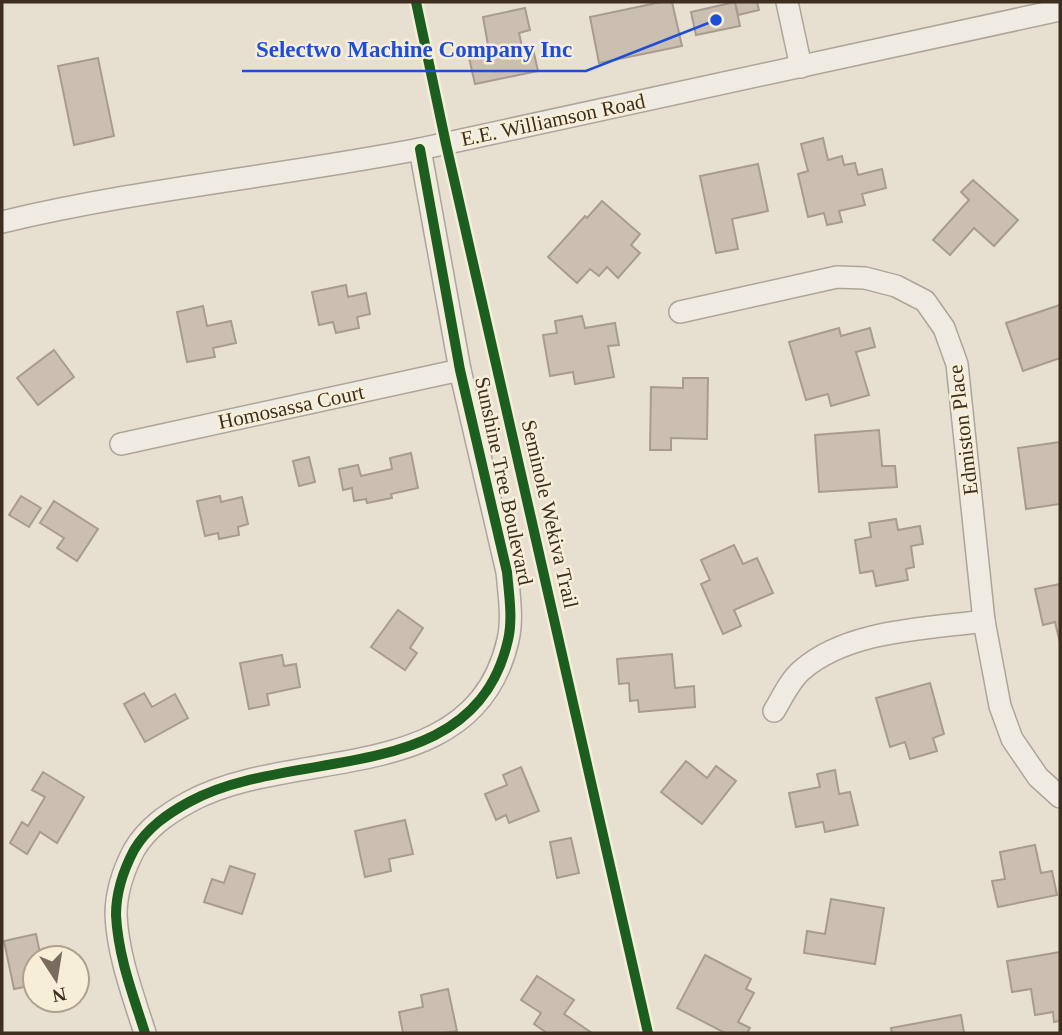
<svg xmlns="http://www.w3.org/2000/svg" width="1062" height="1035" viewBox="0 0 1062 1035" font-family="'Times New Roman',serif">
	<rect width="100%" height="100%" fill="#e7e0d1"/>
	<g fill="#cbbfb2" stroke="#a89c90" stroke-width="2">
		<polygon points="661,2 672,2 682,46 599,63 590,17"/>
		<polygon points="735,2 740,26 696,35 691,12"/>
		<polygon points="735,2 757,2 759,10 738,15"/>
		<polygon points="525,8 530,30 519,33 523,51 533,49 538,71 475,84 467,49 488,45 483,17"/>
		<polygon points="98,58 114,136 74,145 58,66"/>
		<polygon points="823,138 828,160 842,156 844,165 855,163 858,175 882,169 886,188 862,194 865,205 839,211 842,222 827,225 824,213 808,217 798,174 808,171 801,144"/>
		<polygon points="758,164 768,211 732,219 738,249 716,253 700,176"/>
		<polygon points="973,180 1018,220 994,246 974,228 950,255 933,240 969,200 961,192"/>
		<polygon points="602,201 640,234 631,245 640,253 618,278 607,267 599,276 590,269 577,283 548,257 585,216 587,218"/>
		<polygon points="346,285 348,297 366,293 370,314 357,317 359,328 336,333 333,322 319,325 312,292"/>
		<polygon points="1060,305 1060,358 1023,371 1006,323"/>
		<polygon points="203,306 207,326 231,321 236,343 213,348 215,357 187,362 177,312"/>
		<polygon points="582,316 585,328 615,323 619,345 608,346 614,377 575,384 573,372 550,376 543,335 557,333 555,321"/>
		<polygon points="839,328 841,336 870,328 875,347 856,352 869,395 831,406 828,394 806,400 789,342"/>
		<polygon points="54,350 74,377 38,405 17,378"/>
		<polygon points="683,378 708,378 707,439 671,438 671,450 650,450 651,387 683,388"/>
		<polygon points="879,430 882,466 895,466 897,487 819,492 815,435"/>
		<polygon points="1060,442 1060,504 1026,509 1018,448"/>
		<polygon points="411,453 418,488 391,494 392,498 367,503 366,499 354,501 352,488 343,490 339,469 358,465 361,476 392,469 390,458"/>
		<polygon points="309,457 315,482 299,486 293,461"/>
		<polygon points="21,496 41,508 29,527 9,515"/>
		<polygon points="220,496 221,502 242,497 248,524 238,527 239,535 219,539 218,533 205,536 197,501"/>
		<polygon points="54,501 98,529 77,561 57,548 64,538 40,523"/>
		<polygon points="896,519 898,530 920,526 923,544 911,546 914,567 906,569 908,580 876,586 873,571 860,573 855,540 871,537 869,523"/>
		<polygon points="734,545 743,564 757,558 773,593 734,610 741,626 723,634 701,584 710,580 701,560"/>
		<polygon points="1060,584 1060,643 1055,622 1043,625 1035,589"/>
		<polygon points="398,610 423,628 410,648 417,653 405,670 371,647"/>
		<polygon points="672,654 675,688 694,686 695,707 639,712 638,700 630,701 629,683 619,684 617,659"/>
		<polygon points="282,655 284,666 296,664 300,687 267,694 269,705 249,709 240,663"/>
		<polygon points="930,683 944,734 933,738 937,751 910,759 905,742 890,747 876,698"/>
		<polygon points="144,693 152,707 175,694 188,718 145,742 124,704"/>
		<polygon points="686,761 707,778 716,766 736,781 702,824 661,792"/>
		<polygon points="521,767 539,811 509,823 506,815 496,820 485,794 507,785 503,775"/>
		<polygon points="835,770 839,794 850,792 858,825 825,832 823,822 796,827 789,793 820,787 817,774"/>
		<polygon points="43,772 84,797 57,843 40,832 27,854 10,843 22,822 28,826 45,797 32,790"/>
		<polygon points="405,820 413,854 389,859 391,871 365,877 355,831"/>
		<polygon points="571,838 579,873 557,878 550,842"/>
		<polygon points="1035,845 1041,873 1052,871 1057,895 998,907 992,881 1005,879 1000,852"/>
		<polygon points="230,866 255,874 242,914 204,902 212,879 224,883"/>
		<polygon points="831,899 884,908 875,964 804,953 807,931 825,934"/>
		<polygon points="36,934 41,958 35,958 35,985 14,989 4,941"/>
		<polygon points="1060,952 1060,1021 1054,1022 1053,1012 1035,1015 1031,989 1012,992 1007,961"/>
		<polygon points="705,955 751,979 746,989 754,993 738,1022 750,1028 747,1033 725,1033 677,1008"/>
		<polygon points="537,976 574,1000 564,1014 592,1033 547,1033 534,1024 541,1013 521,1000"/>
		<polygon points="448,989 457,1031 444,1033 403,1033 399,1012 423,1007 421,995"/>
		<polygon points="961,1015 964,1033 892,1033 891,1028"/>
	</g>
	<g fill="none" stroke-linecap="round" stroke-linejoin="round">
		<g stroke="#ada599" stroke-width="24">
			<g id="minor">
				<polyline points="787,2 801,67"/>
				<path d="M2 222C139 189 281 176 420 149L1060 10"/>
				<polyline points="680,312 837,277 865,278 896,286 925,301 944,328 957,364 984,621 1000,706 1012,739 1038,777 1060,797"/>
				<polyline points="121,444 460,370"/>
				<path d="M774 711C782 698 790 680 802 670 848 630 925 629 984 621"/>
				<path d="M145 1033C133 995 118 956 116 915 116 893 124 869 134 850 147 828 167 814 189 802 293 745 474 790 508 640 513 619 509 594 507 572L460 370 420 149"/>
			</g>
		</g>
		<use href="#minor" stroke="#efebe3" stroke-width="21"/>
		<g stroke="#f7eed8" stroke-width="15">
			<g id="cycleway">
				<polyline points="416,2 446,144 648,1033"/>
				<path d="M145 1033C133 995 118 956 116 915 116 893 124 869 134 850 147 828 167 814 189 802 293 745 474 790 508 640 513 619 509 594 507 572L460 370 420 149"/>
			</g>
		</g>
		<use href="#cycleway" stroke="#1b5e20" stroke-width="10"/>
	</g>
	<g text-anchor="middle" stroke-width="5" stroke-linejoin="round" paint-order="stroke">
		<g font-size="21" fill="#3d2e20" stroke="#f7eed8">
			<text transform="translate(553 120) rotate(-12)" y="7">E.E. Williamson Road</text>
			<text transform="translate(291 407) rotate(-12)" y="7">Homosassa Court</text>
			<text transform="translate(963 430) rotate(-97)" y="7">Edmiston Place</text>
			<text transform="translate(504 481) rotate(78)" y="7">Sunshine Tree Boulevard</text>
			<text transform="translate(550 514) rotate(77)" y="7">Seminole Wekiva Trail</text>
		</g>
	</g>
	<path fill="none" stroke="#1d4ed8" stroke-width="2.5" d="M716 20L586 71H242"/>
	<circle fill="#1d4ed8" stroke="#f7eed8" stroke-width="2.5" cx="716" cy="20" r="7"/>
	<g font-size="23" text-anchor="middle" font-weight="bold" fill="#1d4ed8" stroke="#f7eed8" stroke-width="5" stroke-linejoin="round" paint-order="stroke">
		<text x="414" y="57">Selectwo Machine Company Inc</text>
	</g>
	<rect width="1062" height="1035" fill="none" stroke="#3d2e20" stroke-width="7"/>
	<g transform="translate(56 979) rotate(168)"><circle r="33" fill="#f7eed8" stroke="#ada18e" stroke-width="2"/>
	<path d="M0-5L12 26L0 18L-12 26Z" fill="#786c5e"/>
	<text y="-10" font-size="19" font-weight="bold" text-anchor="middle" fill="#3d2e20">N</text>
	</g>
</svg>
